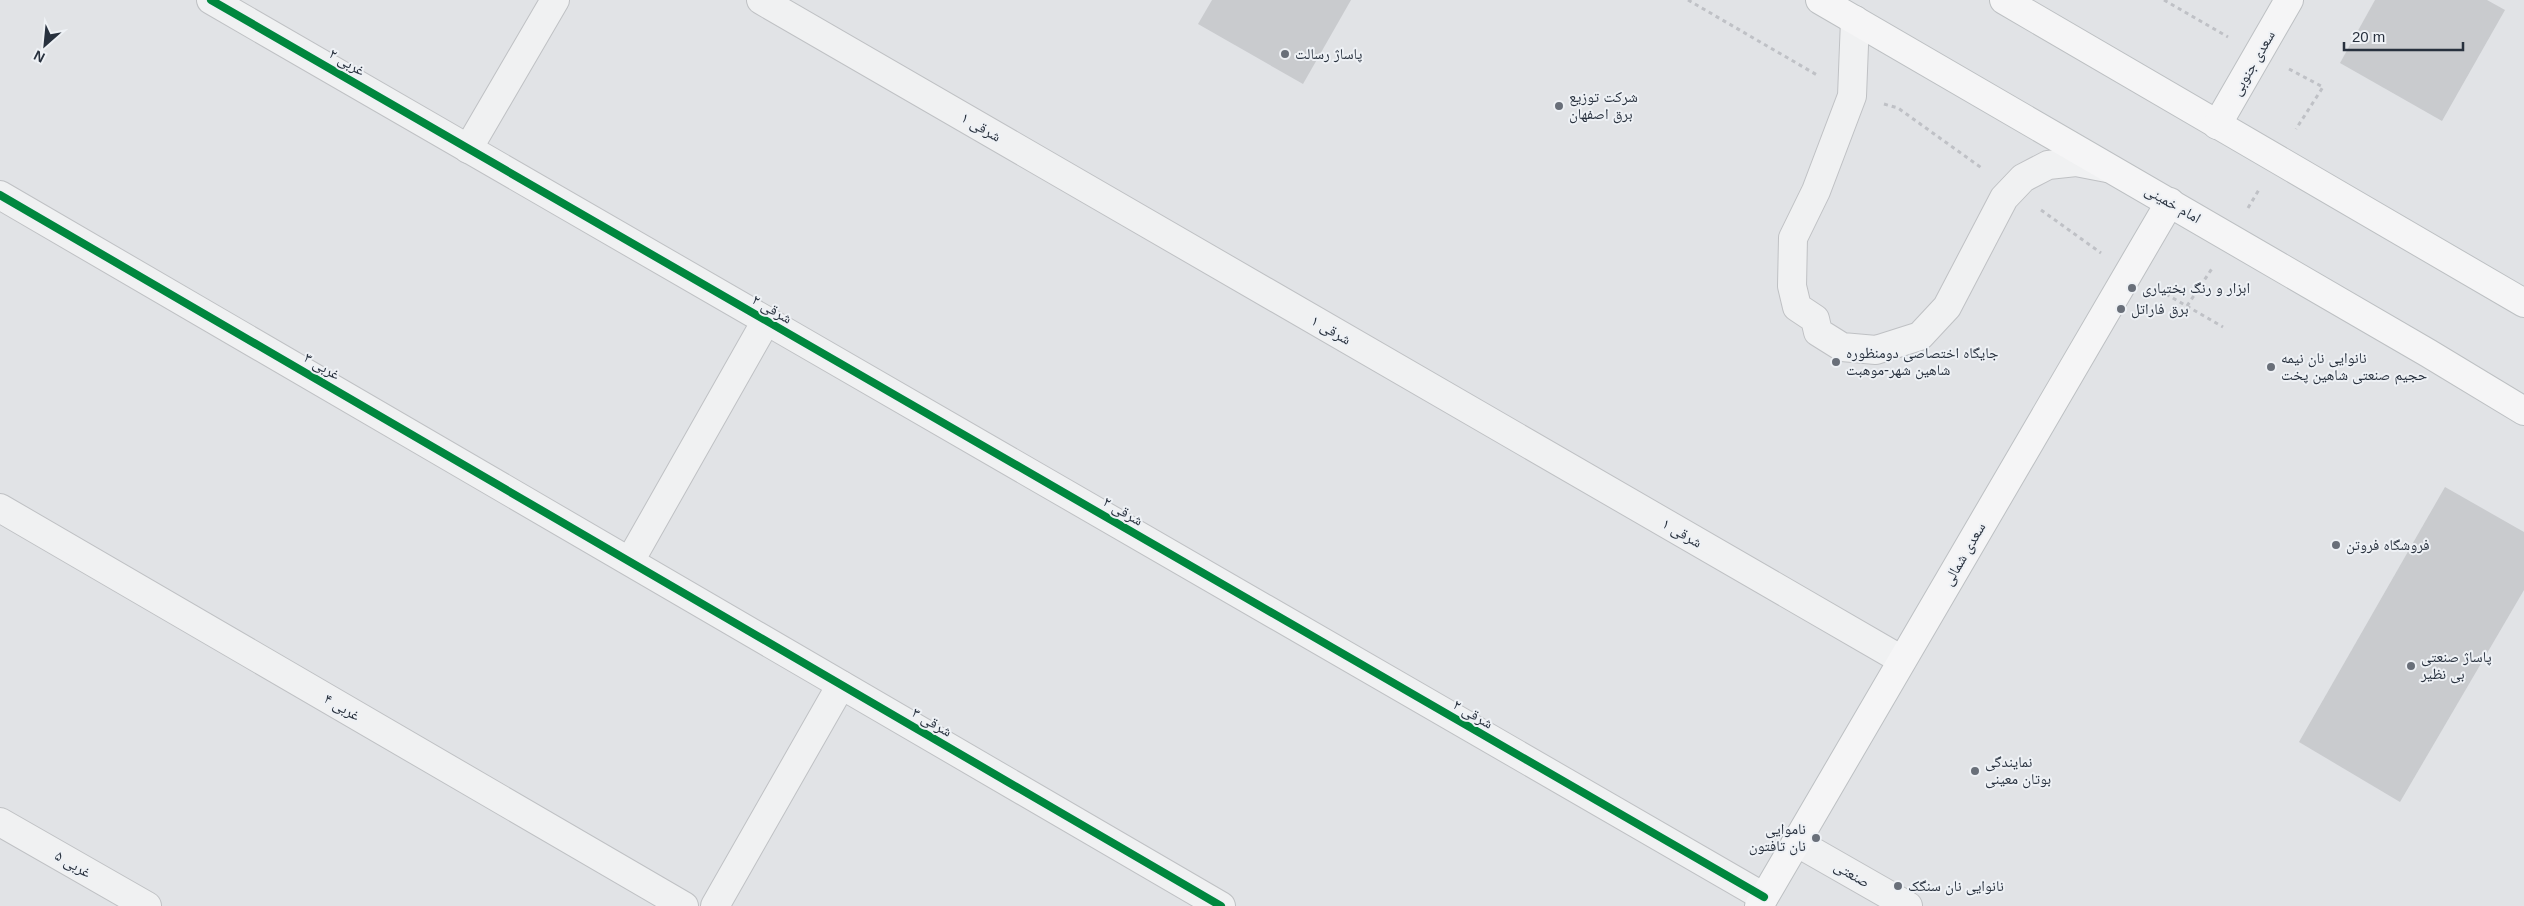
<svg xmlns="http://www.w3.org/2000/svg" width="2524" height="906" viewBox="0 0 2524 906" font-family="Helvetica,'Noto Naskh Arabic',sans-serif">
	<rect width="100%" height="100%" fill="#e1e3e6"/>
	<g fill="#c9cbce">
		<polygon points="1212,0 1351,0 1303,84 1198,24"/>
		<polygon points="2375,0 2487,0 2505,10 2442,121 2340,63"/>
		<polygon points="2445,487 2524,532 2524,590 2400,802 2299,742"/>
	</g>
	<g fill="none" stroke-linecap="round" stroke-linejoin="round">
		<g stroke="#bfc1c4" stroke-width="30">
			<g id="minor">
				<polyline points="211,0 1764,897"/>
				<polyline points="761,0 1902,660"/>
				<polyline points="1855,20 1852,96 1816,191 1793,238 1792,286 1797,307 1815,319 1818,332 1842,347 1876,350 1920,336 1947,307 2004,198 2023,178 2048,165 2076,162 2107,168"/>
				<polyline points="468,149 555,0"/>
				<polyline points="0,195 1221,906"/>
				<polyline points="0,508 684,906"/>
				<polyline points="630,561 766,321"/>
				<polyline points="0,822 147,906"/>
				<polyline points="1796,842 1908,906"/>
				<polyline points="715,906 841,685"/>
			</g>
		</g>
		<g stroke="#bdc0c3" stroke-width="30">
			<g id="major">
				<polyline points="1820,0 2428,353 2524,411"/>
				<polyline points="2004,0 2524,303"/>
				<polyline points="2217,125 2289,0"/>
				<polyline points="1759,906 2170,202"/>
			</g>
		</g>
		<g stroke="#bfc1c6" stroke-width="3" stroke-dasharray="4 4" stroke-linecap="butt">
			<polyline points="1688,0 1817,75"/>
			<polyline points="2164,0 2228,37"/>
			<polyline points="2289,69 2323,87 2296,129"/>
			<polyline points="1884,104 1898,108 1983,169"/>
			<polyline points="2248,208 2260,188"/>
			<polyline points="2041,210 2101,253"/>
			<polyline points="2159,290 2223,327"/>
			<polyline points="2187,306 2213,267"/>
		</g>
		<use href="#minor" stroke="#f0f1f2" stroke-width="28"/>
		<use href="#major" stroke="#f5f5f6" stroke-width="28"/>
		<g stroke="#eef1f5" stroke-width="11">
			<g id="cycleway">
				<polyline points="211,0 1764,897"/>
				<polyline points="0,195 1221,906"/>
			</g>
		</g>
		<use href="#cycleway" stroke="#00873e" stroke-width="8"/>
	</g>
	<g fill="#696f79" stroke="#eef1f5" stroke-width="2">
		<circle cx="1285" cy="54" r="5"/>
		<circle cx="1559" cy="106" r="5"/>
		<circle cx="2132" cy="288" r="5"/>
		<circle cx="2121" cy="309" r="5"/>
		<circle cx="1836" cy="362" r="5"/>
		<circle cx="2271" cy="367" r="5"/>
		<circle cx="2336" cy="545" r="5"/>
		<circle cx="2411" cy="666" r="5"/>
		<circle cx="1975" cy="771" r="5"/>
		<circle cx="1816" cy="838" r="5"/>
		<circle cx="1898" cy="886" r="5"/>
	</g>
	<g text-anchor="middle" stroke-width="4" stroke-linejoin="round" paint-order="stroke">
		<g font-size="15" fill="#28313e" stroke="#eef1f5" text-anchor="start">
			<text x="1295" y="59">پاساژ رسالت</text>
			<text x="1569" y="102">شرکت توزیع<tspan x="1569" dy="17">برق اصفهان</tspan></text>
			<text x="2142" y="293">ابزار و رنگ بختیاری</text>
			<text x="2131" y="314">برق فاراتل</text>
			<text x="1846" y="358">جایگاه اختصاصی دومنظوره<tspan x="1846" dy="17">شاهین شهر-موهبت</tspan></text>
			<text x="2281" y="363">نانوایی نان نیمه<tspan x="2281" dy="17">حجیم صنعتی شاهین پخت</tspan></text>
			<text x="2346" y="550">فروشگاه فروتن</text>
			<text x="2421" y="662">پاساژ صنعتی<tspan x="2421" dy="17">بی نظیر</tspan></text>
			<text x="1985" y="767">نمایندگی<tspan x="1985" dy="17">بوتان معینی</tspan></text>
			<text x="1806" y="834" text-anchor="end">ناموایی<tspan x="1806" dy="17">نان تافتون</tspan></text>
			<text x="1908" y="891">نانوایی نان سنگک</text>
		</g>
		<g font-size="15" fill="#28313e" stroke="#eef1f5">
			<text transform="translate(347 62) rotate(30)" y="5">۲ غربی</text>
			<text transform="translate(2253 63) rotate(-60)" y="5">سعدی جنوبی</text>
			<text transform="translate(981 127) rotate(30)" y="5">۱ شرقی</text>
			<text transform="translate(2173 204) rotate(30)" y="5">امام خمینی</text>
			<text transform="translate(772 309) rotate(30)" y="5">۲ شرقی</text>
			<text transform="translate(1331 330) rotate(30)" y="5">۱ شرقی</text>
			<text transform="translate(322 366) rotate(30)" y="5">۳ غربی</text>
			<text transform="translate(1123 511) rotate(30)" y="5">۲ شرقی</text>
			<text transform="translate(1682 533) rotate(30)" y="5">۱ شرقی</text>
			<text transform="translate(1964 554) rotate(-60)" y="5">سعدی شمالی</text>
			<text transform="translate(342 707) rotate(30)" y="5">۴ غربی</text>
			<text transform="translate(1473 714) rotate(30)" y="5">۲ شرقی</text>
			<text transform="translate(932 722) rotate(30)" y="5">۳ شرقی</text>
			<text transform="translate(73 864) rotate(30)" y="5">۵ غربی</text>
			<text transform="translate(1852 874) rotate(30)" y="5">صنعتی</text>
		</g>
	</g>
	<g transform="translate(45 45) rotate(207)" stroke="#eef1f5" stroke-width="4" paint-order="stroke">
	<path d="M0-4L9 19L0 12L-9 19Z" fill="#28313e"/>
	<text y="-8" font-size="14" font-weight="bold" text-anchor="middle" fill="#28313e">N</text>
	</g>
	<path d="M2344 42v8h119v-8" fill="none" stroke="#28313e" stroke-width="2.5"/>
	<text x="2352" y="42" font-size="15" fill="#28313e" stroke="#eef1f5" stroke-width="4" paint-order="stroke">20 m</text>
</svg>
